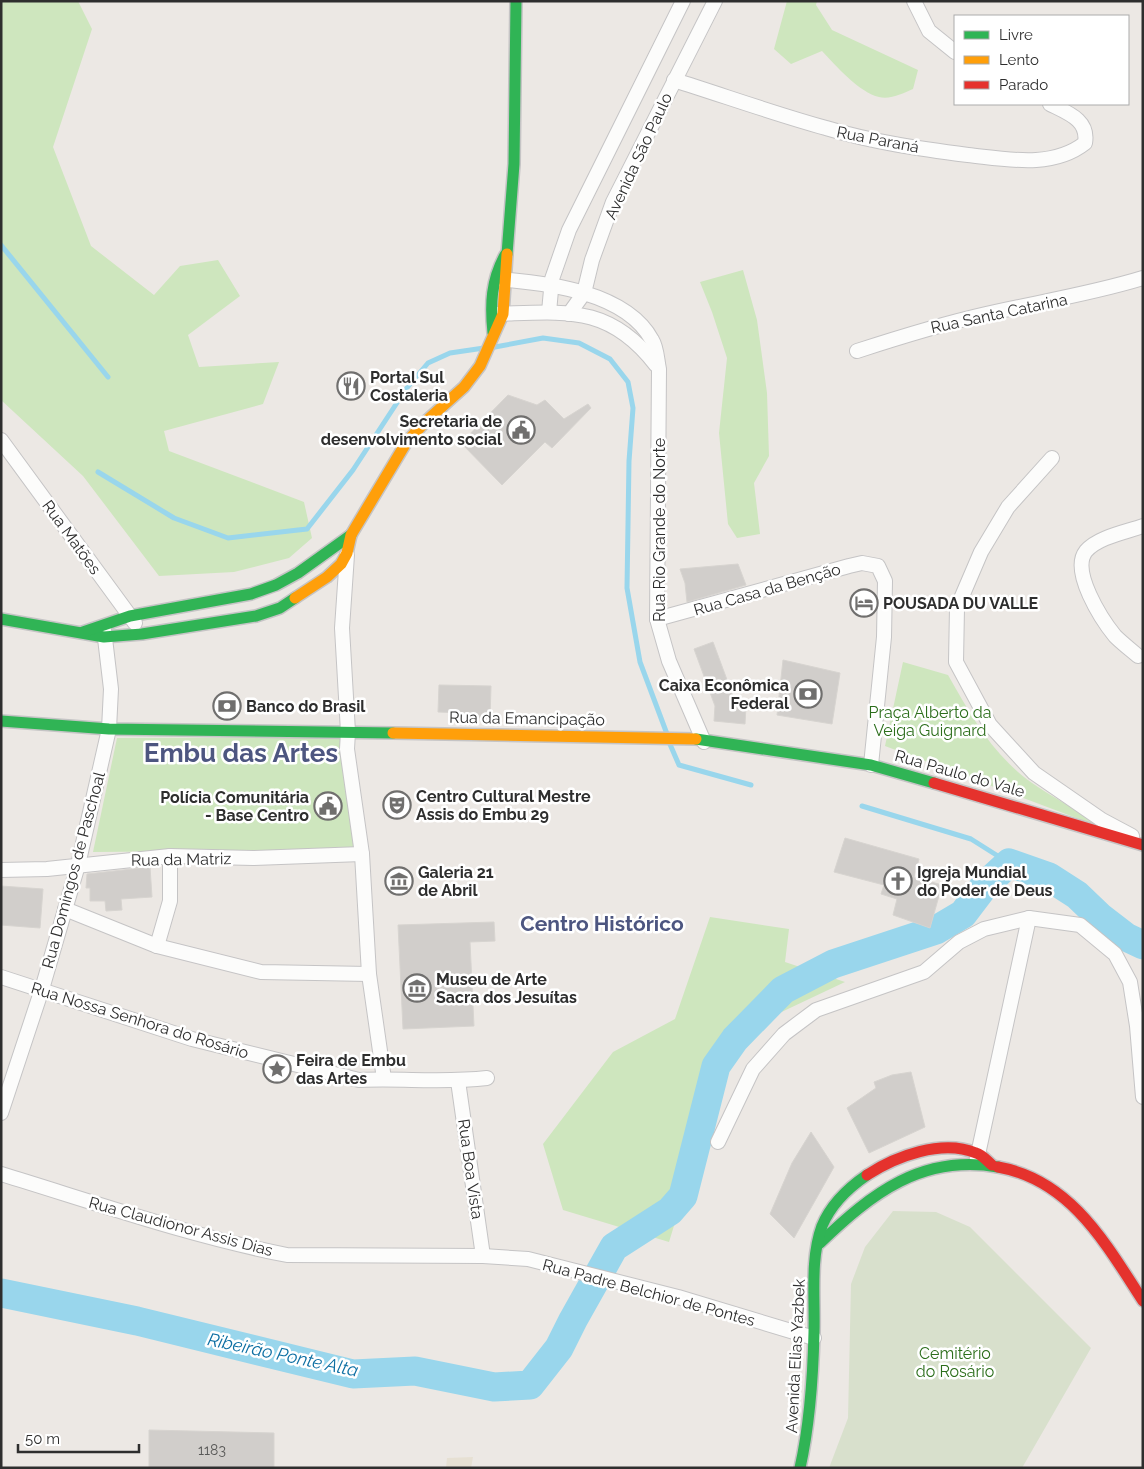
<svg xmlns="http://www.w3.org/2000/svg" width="1144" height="1469" viewBox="0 0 1144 1469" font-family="Raleway,sans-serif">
	<rect width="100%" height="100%" fill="#ece8e4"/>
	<polygon fill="#e6e0d3" points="473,1457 471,1468 446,1468 447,1458"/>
	<g fill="#cee6be">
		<polygon points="1,1 78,1 92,29 53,147 91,246 154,295 180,266 218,260 240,296 188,335 199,367 279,362 263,404 164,431 169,451 304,502 312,538 289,558 234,572 159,576 83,476 1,400"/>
		<path d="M787 1H817L816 5 832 30 918 70 913 89C904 93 890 100 879 97 860 93 835 65 822 51L791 64 774 49Z"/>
		<polygon points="743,270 757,320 767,393 769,456 754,483 760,534 737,538 728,524 719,433 727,358 712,312 700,282"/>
		<path d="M903 662 948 675C973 719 995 759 1038 787 1059 801 1076 808 1095 825L885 746Z"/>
		<polygon points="340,737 351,793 354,850 93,852 117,738"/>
		<polygon points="710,917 789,929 785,962 845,982 771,1017 724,1063 669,1242 563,1210 543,1144 613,1052 675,1019"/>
	</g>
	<polygon fill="#d8e0cc" points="893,1211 936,1212 970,1227 1091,1348 1022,1468 829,1468 848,1418 851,1284 865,1247"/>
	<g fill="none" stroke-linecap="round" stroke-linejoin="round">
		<g stroke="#99d6ec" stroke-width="5">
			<polyline points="1,245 108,377"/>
			<polyline points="495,347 543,338 579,343 610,359 628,382 633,408 629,461 627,588 640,662 667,734"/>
			<polyline points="98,472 174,518 228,538 307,529 353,470 406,389 428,363 450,353 484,348"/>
			<polyline points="669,742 679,765 751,785"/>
			<polyline points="862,806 971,839 1009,863"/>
		</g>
		<polyline stroke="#99d6ec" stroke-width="29" points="1,1293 137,1321 353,1374 415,1371 494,1387 530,1385 559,1348 573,1320 614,1247 670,1211 683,1196 716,1066 735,1039 783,990 833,964 936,930 963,914 985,885 1009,863 1049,877 1077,895 1100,917 1126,937 1143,945"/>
	</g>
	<g fill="#d1cecb" stroke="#d7d4d0">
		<polygon points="508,395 537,405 545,400 564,419 588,404 591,408 552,448 545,442 502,485 461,443"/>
		<polygon points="738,564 746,585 687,602 685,583 680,569"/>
		<polygon points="713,642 736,704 746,705 745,724 714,721 715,706 694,649"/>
		<polygon points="783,660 840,673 832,724 777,715"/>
		<polygon points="439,685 491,686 490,718 467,718 467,713 438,712"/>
		<polygon points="845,838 919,859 914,877 942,885 930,928 893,915 897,899 881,894 884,885 834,872"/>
		<polygon points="150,867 152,897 121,899 122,910 106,911 105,901 90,901 90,888 86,888 87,874"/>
		<polygon points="1,886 43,889 40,928 1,925"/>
		<polygon points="494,922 495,941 470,942 474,1026 403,1029 398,925"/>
		<polygon points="911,1072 925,1127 869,1153 847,1108 876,1088 874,1082 892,1075"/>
		<polygon points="811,1132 834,1167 794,1238 770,1214 792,1163"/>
		<polygon points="149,1430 274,1433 274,1468 149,1468"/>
	</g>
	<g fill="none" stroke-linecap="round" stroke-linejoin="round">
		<g stroke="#c5c4c5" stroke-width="16">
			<g id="street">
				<polyline points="914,1 929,31 955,52"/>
				<path d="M674 80C725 96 775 114 826 128 872 142 921 149 968 155 1006 159 1052 169 1085 143 1089 120 1068 113 1050 104"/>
				<path d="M498 279C548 283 626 292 652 340 657 348 657 360 659 369L657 619 669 661 704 742"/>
				<polyline points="549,312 552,279 569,230 683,1"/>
				<path d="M496 314C565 312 609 304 656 365"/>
				<polyline points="569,314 584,293 592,260 613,202 715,1"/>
				<path d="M857 351C900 337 942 324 986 314 1039 302 1091 294 1143 278"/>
				<polyline points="1,440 135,623"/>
				<polyline points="1052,458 1008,507 981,552 957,608 956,662 990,725 1034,773 1102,820 1132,836"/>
				<polyline points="347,555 342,628 348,732 347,749 362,854 369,974 384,1079"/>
				<polyline points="657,619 849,566 862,563 878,566 885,581 884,637 871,765"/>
				<path d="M1138 656C1131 650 1122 643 1115 636 1102 620 1070 571 1086 551 1098 537 1126 532 1143 526"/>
				<polyline points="1,870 47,869 170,856 253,858 362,854"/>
				<polyline points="65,909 157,946 261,972 369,974"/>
				<polyline points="157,946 170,901 170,856"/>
				<path d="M1 977 192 1039 359 1080C402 1078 444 1083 487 1078"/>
				<polyline points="458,1081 483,1256"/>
				<polyline points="1,1113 42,989 78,865 109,729 111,689 104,630"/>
				<polyline points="718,1142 753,1069 784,1034 816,1010 924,972 959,942 984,929 1029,918 1080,925 1115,954 1130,982 1137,1026 1143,1097"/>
				<polyline points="977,1159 1029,918"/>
				<path d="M1 1174C96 1203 190 1236 287 1255L483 1256 528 1259 678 1297 814 1338"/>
			</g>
		</g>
		<g stroke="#c5c4c5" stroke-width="14">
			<g id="fast">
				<polyline points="507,254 514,164 516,1"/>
				<path d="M493 333C490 304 491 281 505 255"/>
				<polyline points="1,619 104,637 142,634 256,616 280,608 295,598"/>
				<polyline points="83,632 130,616 251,594 276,585 298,573 351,535"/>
				<polyline points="1,721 109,729 393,733"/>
				<polyline points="696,739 871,765 934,783"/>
				<path d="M820 1243C872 1193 922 1154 998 1167"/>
				<path d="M800 1468C810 1423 813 1378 814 1332 815 1297 810 1259 822 1226 831 1204 848 1188 867 1175"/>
			</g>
		</g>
		<g stroke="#c5c4c5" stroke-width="14">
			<g id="slow">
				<polyline points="295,598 327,577 341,564 347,553 351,535 406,443 424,423 464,387 480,366 503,314 507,254"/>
				<polyline points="393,733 696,739"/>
			</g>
		</g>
		<g stroke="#c5c4c5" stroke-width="14">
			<g id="jam">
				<polyline points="934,783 1143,845"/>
				<path d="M998 1167C1071 1180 1106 1244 1143 1301"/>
				<path d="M867 1175C896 1156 942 1139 976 1153 983 1155 987 1161 992 1165"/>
			</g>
		</g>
		<use href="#street" stroke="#fcfcfb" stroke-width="14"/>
		<use href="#fast" stroke="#30b455" stroke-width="11"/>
		<use href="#slow" stroke="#ff9f0a" stroke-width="11"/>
		<use href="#jam" stroke="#e5322d" stroke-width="11"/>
	</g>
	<defs>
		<g id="restaurant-ring" transform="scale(1.4375)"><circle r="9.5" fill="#fff" stroke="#706f6e" stroke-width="1.5"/><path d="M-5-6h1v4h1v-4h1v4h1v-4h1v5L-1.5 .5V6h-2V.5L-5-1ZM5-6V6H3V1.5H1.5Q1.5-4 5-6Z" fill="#706f6e"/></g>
		<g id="civic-ring" transform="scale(1.4375)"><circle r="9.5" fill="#fff" stroke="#706f6e" stroke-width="1.5"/><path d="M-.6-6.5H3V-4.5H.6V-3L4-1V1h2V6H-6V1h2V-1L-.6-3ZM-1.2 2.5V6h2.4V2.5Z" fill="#706f6e"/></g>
		<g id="hotel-ring" transform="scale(1.4375)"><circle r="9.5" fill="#fff" stroke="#706f6e" stroke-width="1.5"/><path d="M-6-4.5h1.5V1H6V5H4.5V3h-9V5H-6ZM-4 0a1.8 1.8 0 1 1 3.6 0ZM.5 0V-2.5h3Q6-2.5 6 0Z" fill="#706f6e"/></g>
		<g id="bank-ring" transform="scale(1.4375)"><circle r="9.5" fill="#fff" stroke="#706f6e" stroke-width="1.5"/><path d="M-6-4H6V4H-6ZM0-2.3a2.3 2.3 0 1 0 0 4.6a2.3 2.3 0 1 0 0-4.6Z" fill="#706f6e"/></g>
		<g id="theatre-ring" transform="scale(1.4375)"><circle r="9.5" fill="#fff" stroke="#706f6e" stroke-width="1.5"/><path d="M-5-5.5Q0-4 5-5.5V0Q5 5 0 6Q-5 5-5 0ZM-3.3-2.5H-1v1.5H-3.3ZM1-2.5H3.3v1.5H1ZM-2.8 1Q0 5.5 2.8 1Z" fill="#706f6e"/></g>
		<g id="museum-ring" transform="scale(1.4375)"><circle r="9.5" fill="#fff" stroke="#706f6e" stroke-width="1.5"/><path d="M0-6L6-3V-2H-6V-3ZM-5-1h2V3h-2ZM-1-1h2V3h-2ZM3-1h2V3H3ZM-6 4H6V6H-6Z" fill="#706f6e"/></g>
		<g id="church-ring" transform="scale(1.4375)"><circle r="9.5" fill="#fff" stroke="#706f6e" stroke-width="1.5"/><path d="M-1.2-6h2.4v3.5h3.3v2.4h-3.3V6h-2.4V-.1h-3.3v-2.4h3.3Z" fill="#706f6e"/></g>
		<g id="sight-ring" transform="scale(1.4375)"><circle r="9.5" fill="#fff" stroke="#706f6e" stroke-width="1.5"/><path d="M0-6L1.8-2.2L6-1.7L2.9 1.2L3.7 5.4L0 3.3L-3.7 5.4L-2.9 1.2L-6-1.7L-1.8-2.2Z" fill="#706f6e"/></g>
	</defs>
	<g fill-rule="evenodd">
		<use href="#restaurant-ring" x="351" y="386"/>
		<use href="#civic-ring" x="521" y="430"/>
		<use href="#hotel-ring" x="864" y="603"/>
		<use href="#bank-ring" x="808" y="694"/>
		<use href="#bank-ring" x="227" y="706"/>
		<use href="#theatre-ring" x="397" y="805"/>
		<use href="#civic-ring" x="328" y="806"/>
		<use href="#museum-ring" x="399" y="881"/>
		<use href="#church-ring" x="898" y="881"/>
		<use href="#museum-ring" x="417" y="988"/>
		<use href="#sight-ring" x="277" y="1069"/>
	</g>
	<g text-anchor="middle" stroke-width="5" stroke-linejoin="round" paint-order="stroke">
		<g font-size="14" fill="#585857">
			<text x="212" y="1455">1183</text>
		</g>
		<g font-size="16" fill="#2e2e2e" stroke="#fff">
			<text transform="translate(878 139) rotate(11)" y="6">Rua Paraná</text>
			<text transform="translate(638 156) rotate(-65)" y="6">Avenida São Paulo</text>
			<text transform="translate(999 313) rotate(-12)" y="6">Rua Santa Catarina</text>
			<text transform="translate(659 530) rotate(-90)" y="6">Rua Rio Grande do Norte</text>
			<text transform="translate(72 537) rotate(54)" y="6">Rua Matões</text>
			<text transform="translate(767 589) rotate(-16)" y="6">Rua Casa da Benção</text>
			<text transform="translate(527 718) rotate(1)" y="6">Rua da Emancipação</text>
			<text transform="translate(960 773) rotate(16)" y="6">Rua Paulo do Vale</text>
			<text transform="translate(181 859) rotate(-1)" y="6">Rua da Matriz</text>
			<text transform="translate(73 870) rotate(-75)" y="6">Rua Domingos de Paschoal</text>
			<text transform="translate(140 1020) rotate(17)" y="6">Rua Nossa Senhora do Rosário</text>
			<text transform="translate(471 1169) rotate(82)" y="6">Rua Boa Vista</text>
			<text transform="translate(181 1226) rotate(15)" y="6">Rua Claudionor Assis Dias</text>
			<text transform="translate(649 1292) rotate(15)" y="6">Rua Padre Belchior de Pontes</text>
			<text transform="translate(795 1356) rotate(-87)" y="6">Avenida Elias Yazbek</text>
		</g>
		<g font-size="16" font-weight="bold" fill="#2e2e2e" stroke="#fff" text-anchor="start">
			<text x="370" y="383">Portal Sul<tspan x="370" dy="18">Costaleria</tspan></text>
			<text x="502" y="427" text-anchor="end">Secretaria de<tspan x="502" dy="18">desenvolvimento social</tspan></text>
			<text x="883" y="609">POUSADA DU VALLE</text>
			<text x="789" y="691" text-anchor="end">Caixa Econômica<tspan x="789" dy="18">Federal</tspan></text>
			<text x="246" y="712">Banco do Brasil</text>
			<text x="416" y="802">Centro Cultural Mestre<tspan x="416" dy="18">Assis do Embu 29</tspan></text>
			<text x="309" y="803" text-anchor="end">Polícia Comunitária<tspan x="309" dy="18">- Base Centro</tspan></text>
			<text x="418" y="878">Galeria 21<tspan x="418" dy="18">de Abril</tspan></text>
			<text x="917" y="878">Igreja Mundial<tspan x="917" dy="18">do Poder de Deus</tspan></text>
			<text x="436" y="985">Museu de Arte<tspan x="436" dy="18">Sacra dos Jesuítas</tspan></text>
			<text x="296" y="1066">Feira de Embu<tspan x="296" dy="18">das Artes</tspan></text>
		</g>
		<g font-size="16" fill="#2c6e1b" stroke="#fff">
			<text x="930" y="718">Praça Alberto da<tspan x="930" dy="18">Veiga Guignard</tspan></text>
			<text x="955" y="1359">Cemitério<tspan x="955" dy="18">do Rosário</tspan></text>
		</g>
		<g font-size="18" font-style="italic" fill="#0d6fa3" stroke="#fff">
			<text transform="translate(283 1355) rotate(12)" y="6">Ribeirão Ponte Alta</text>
		</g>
		<g font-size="21" font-weight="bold" fill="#4d5680" stroke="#fff">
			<text x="602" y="931">Centro Histórico</text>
		</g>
		<g font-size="26" font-weight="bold" fill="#4d5680" stroke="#fff">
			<text x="241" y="762">Embu das Artes</text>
		</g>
	</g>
	<rect width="1144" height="1469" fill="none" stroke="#2e2e2e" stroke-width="5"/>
	<rect x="954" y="15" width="175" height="90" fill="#ffffff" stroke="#ababab"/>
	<rect x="964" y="31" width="25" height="8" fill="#30b455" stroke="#ababab"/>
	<text x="999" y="40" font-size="15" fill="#2e2e2e">Livre</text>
	<rect x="964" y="56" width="25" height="8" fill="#ff9f0a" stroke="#ababab"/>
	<text x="999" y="65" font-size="15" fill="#2e2e2e">Lento</text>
	<rect x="964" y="81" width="25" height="8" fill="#e5322d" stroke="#ababab"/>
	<text x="999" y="90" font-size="15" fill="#2e2e2e">Parado</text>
	<path d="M18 1444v8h121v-8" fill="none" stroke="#2e2e2e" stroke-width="2.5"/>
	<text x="25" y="1444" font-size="15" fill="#2e2e2e" stroke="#ffffff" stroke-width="4" paint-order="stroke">50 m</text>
</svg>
